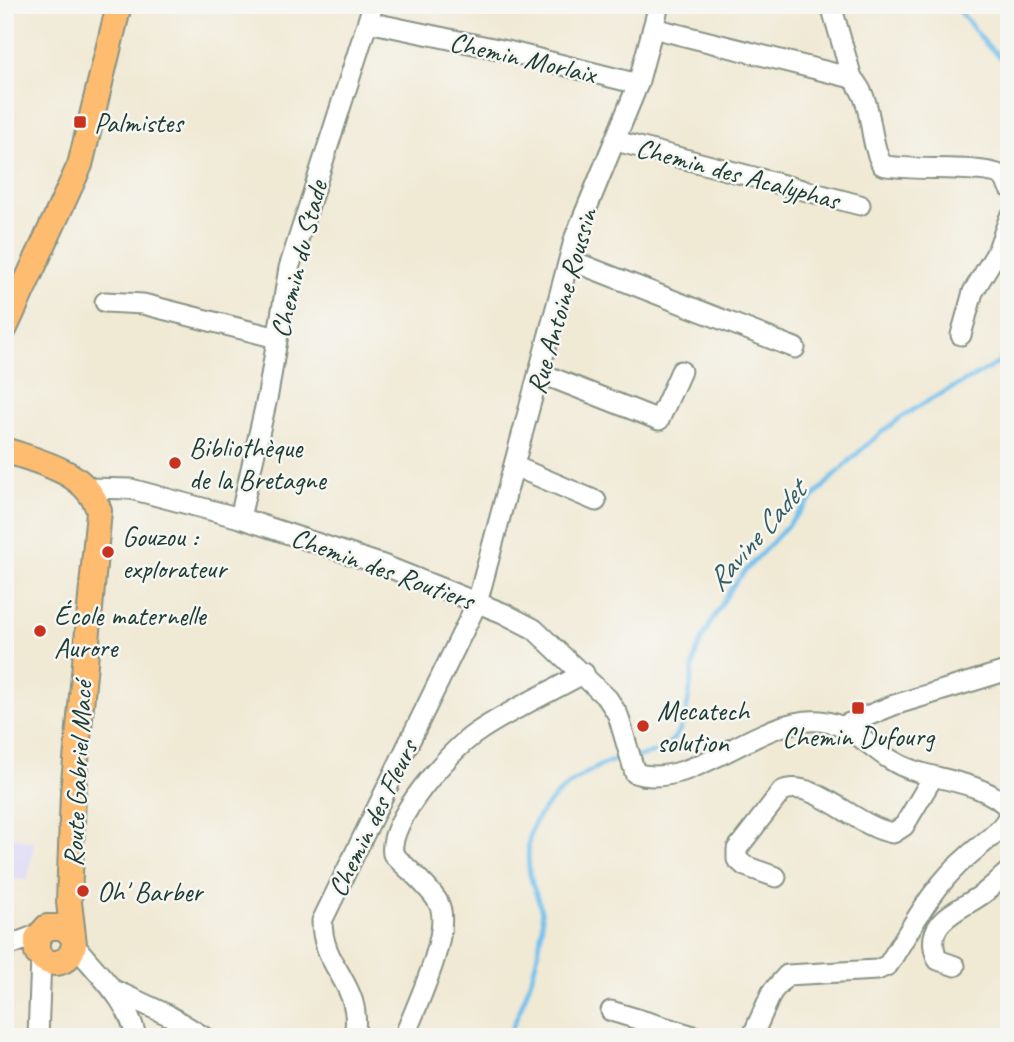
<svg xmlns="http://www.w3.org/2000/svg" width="1014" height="1042" viewBox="0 0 1014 1042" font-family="Caveat,sans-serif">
	<rect width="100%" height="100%" fill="#f6f6f2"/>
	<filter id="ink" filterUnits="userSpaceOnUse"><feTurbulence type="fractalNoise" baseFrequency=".0143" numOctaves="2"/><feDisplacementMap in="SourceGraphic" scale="14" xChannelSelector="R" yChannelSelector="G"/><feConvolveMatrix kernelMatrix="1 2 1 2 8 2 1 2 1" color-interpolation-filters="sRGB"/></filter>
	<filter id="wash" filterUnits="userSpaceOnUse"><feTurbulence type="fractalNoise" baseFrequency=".00686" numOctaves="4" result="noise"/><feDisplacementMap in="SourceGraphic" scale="28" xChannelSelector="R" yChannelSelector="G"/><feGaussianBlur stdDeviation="1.57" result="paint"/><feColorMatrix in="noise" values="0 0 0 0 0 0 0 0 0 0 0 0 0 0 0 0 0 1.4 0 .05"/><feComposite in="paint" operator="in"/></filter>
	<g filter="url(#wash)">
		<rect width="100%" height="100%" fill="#f0e9d4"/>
		<polygon fill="#dbd6f7" points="5,836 34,842 28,880 14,879 9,908 5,907"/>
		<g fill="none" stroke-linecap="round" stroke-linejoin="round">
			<g stroke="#73c0ed" stroke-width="4.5">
				<polyline points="955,5 985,43 1009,65"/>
				<path d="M635 757C695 749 685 700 695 658 700 637 718 611 729 592 741 572 762 554 778 536 814 496 852 454 896 421 927 398 965 383 998 363L1009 347"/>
				<path d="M508 1037C525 1000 539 965 542 924 544 904 530 887 529 868 528 858 528 844 530 835 538 802 593 761 626 758"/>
			</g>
		</g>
	</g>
	<g filter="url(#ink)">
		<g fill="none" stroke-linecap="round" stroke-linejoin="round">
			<g stroke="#889384" stroke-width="23">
				<g id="minor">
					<polyline points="368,22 507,51 638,84"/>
					<polyline points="653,28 852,78 831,5"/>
					<path d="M852 78C875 103 867 137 882 165 907 172 990 164 1003 177 1006 180 1007 184 1009 187"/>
					<polyline points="616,141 860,205"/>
					<polyline points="570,260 795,348"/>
					<polyline points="105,302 143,304 277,338"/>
					<polyline points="961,335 973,292 997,252 1009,219"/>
					<polyline points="540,373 659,420 681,371"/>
					<polyline points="514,466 596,501"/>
					<path d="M87 488 131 489 240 518 383 565 503 613 534 629 608 699 618 715 635 773C692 792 760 715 820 721 860 725 875 758 912 770 943 781 987 783 1009 809"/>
					<polyline points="240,518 268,394 289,268 373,5"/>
					<polyline points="845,725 894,705 1009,670"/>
					<path d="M776 877 745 866 737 859V849L782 791C813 777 857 828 893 833L904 826 933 777"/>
					<path d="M74 944C97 974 128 998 136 1037"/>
					<polyline points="5,947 39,934"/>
					<path d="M955 966 938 960C920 921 960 911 984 893 993 886 1001 878 1009 871"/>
					<polyline points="116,991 168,1015 204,1037"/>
					<polyline points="611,1011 697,1037"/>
					<polyline points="38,1037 41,958"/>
					<path d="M354 1037C364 984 322 970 322 921L477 603 575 237 638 84 659 5"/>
					<path d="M404 1037C415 1009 454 929 438 902 428 885 407 869 393 854 387 822 449 751 476 733 509 710 549 693 584 673"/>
					<path d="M752 1037 772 992 787 975 877 970 888 965C912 927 933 885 968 856 982 843 1003 831 1009 814"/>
				</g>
			</g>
			<g stroke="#889384" stroke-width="28">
				<g id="major">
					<polyline points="5,328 80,165 119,5"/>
					<path d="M5 450C39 462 87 471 99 511L73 793 69 902 74 944C71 964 50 970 37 953V938L47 927H63L72 935"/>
				</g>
			</g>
			<use href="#minor" stroke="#fff" stroke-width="19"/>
			<use href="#major" stroke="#febc71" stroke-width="24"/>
		</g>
	</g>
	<g fill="#c8321e" stroke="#f6f6f2" stroke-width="2.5">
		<rect x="73" y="115" width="14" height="14" rx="3.5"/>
		<circle cx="175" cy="463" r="7"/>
		<circle cx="108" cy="552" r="7"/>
		<circle cx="40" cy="631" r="7"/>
		<rect x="851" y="701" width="14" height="14" rx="3.5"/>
		<circle cx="643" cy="726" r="7"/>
		<circle cx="83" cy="891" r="7"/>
	</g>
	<g text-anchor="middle" stroke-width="5" stroke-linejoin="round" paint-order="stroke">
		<g font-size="28" fill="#1f3d34" stroke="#f6f6f2">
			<text transform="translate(523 57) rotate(13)" y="10">Chemin Morlaix</text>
			<text transform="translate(738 173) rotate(15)" y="10">Chemin des Acalyphas</text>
			<text transform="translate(298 259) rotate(-76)" y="10">Chemin du Stade</text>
			<text transform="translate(561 301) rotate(-74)" y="10">Rue Antoine Roussin</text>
			<text transform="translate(383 568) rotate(20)" y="10">Chemin des Routiers</text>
			<text transform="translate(77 774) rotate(-87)" y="10">Route Gabriel Macé</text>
			<text transform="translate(372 818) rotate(-64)" y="10">Chemin des Fleurs</text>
		</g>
		<g font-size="28" fill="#1f3d34" stroke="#f6f6f2" text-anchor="start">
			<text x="94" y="132">Palmistes</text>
			<text x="189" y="457">Bibliothèque<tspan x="189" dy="32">de la Bretagne</tspan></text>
			<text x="122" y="546">Gouzou :<tspan x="122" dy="32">explorateur</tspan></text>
			<text x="54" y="625">École maternelle<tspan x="54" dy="32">Aurore</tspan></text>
			<text x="657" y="720">Mecatech<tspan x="657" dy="32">solution</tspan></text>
			<text x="858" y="746" text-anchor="middle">Chemin Dufourg</text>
			<text x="97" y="901">Oh' Barber</text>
		</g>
		<g font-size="30" font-style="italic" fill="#345e62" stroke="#f6f6f2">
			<text transform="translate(756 536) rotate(-49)" y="10">Ravine Cadet</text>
		</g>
	</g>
	<rect width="1014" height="1042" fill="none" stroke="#f6f6f2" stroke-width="28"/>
</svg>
